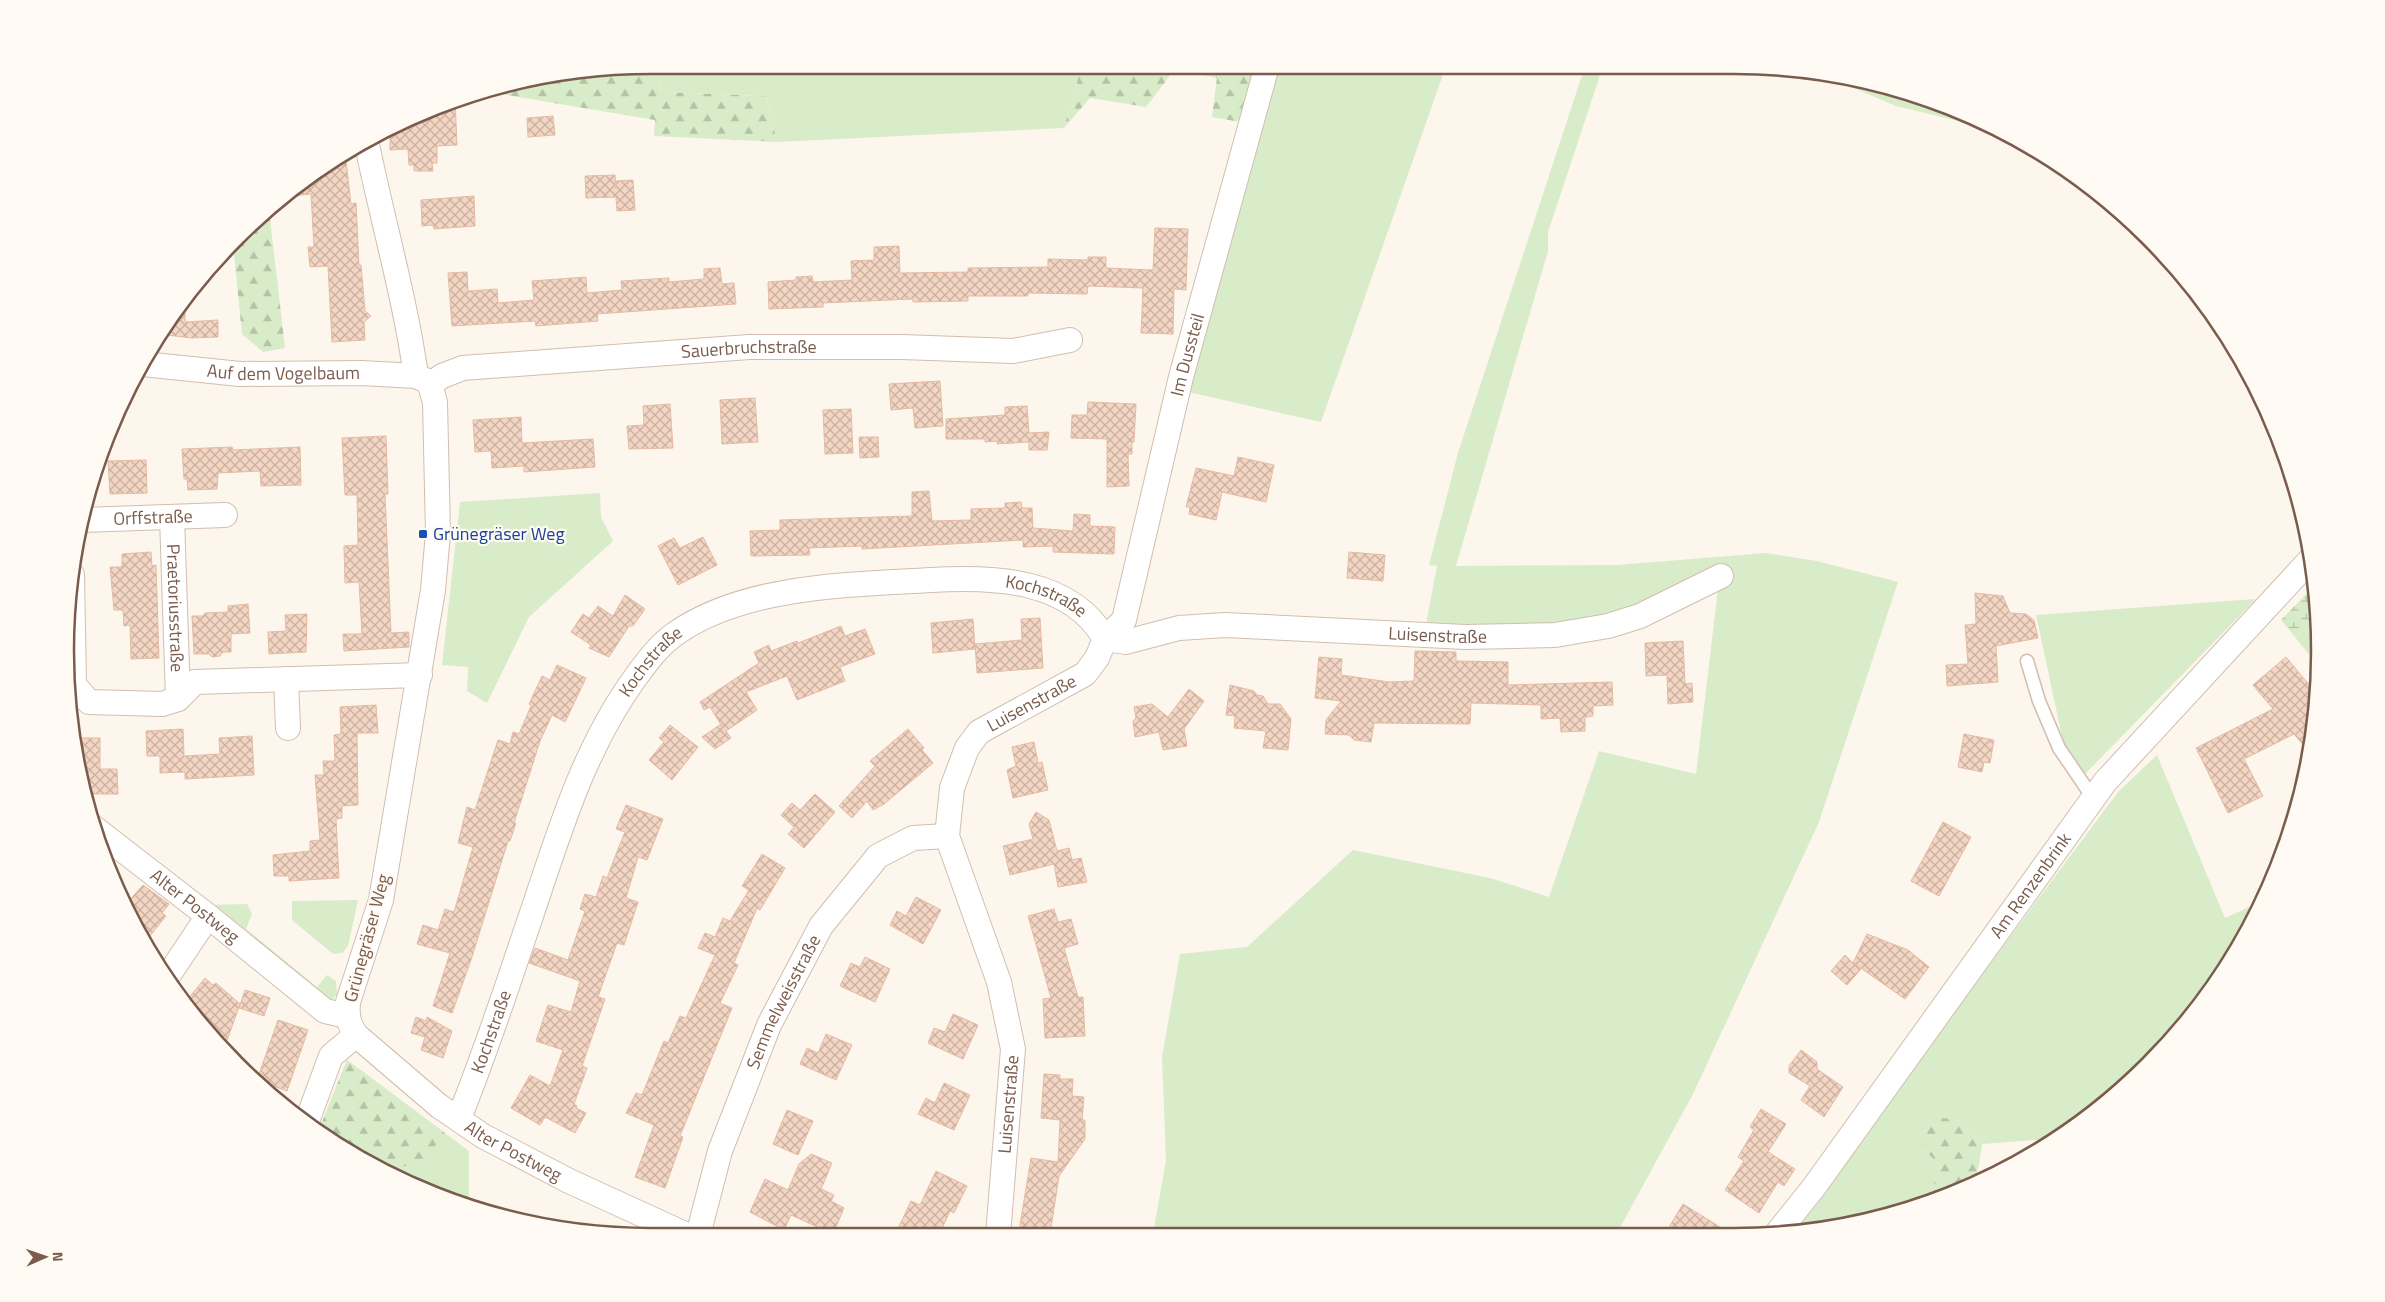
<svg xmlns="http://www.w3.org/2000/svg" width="2385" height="1302" viewBox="0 0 2385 1302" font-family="'Titillium Web',sans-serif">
	<defs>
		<pattern id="forest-firs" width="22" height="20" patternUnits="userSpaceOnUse" patternTransform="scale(1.25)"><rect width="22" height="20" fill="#d8ecc9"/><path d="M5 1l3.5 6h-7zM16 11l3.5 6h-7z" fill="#b4c2a5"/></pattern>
		<pattern id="wetland-marsh" width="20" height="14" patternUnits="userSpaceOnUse" patternTransform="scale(1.25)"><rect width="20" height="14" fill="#d8ecc9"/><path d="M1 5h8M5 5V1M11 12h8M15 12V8" fill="none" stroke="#b4c2a5"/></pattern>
		<pattern id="building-cross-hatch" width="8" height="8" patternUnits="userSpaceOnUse" patternTransform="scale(1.25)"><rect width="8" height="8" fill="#f3d5c3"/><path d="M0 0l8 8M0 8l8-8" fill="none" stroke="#cab0a1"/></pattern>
	</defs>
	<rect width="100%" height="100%" fill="#fdf6ec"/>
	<g fill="#d8ecc9">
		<polygon points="655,65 1082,65 1064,128 777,142 766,96 662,92"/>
		<polygon points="1276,66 1446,66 1321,422 1184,391"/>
		<polygon points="1585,66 1603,66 1548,232 1548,251 1456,566 1617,565 1766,553 1817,561 1898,582 1819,822 1693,1094 1617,1233 1153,1234 1166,1160 1162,1057 1180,954 1247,947 1353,850 1490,878 1549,897 1599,751 1696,774 1718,589 1635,611 1556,627 1425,629 1437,566 1429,565 1458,453"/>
		<polygon points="1820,74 1886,85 1958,115 1954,120 1896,106"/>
		<polygon points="600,493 601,517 613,541 529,617 487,703 467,691 468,667 442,665 460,502"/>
		<polygon points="2256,599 2084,775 2064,746 2036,615"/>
		<polygon points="2318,624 2317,664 2294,636"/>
		<polygon points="2157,755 2225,918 2260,902 2242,944 2174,1038 2060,1138 1982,1144 1956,1119 1921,1147 1941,1166 1926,1201 1810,1232 1790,1232 2118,792"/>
		<polygon points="358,900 348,946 342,953 333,954 292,920 292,901"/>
		<polygon points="247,904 252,914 246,929 317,987 327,975 336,981 337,994 333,999 322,1001 208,905"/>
		<polygon points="347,1060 469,1151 469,1205 358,1159 318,1132"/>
	</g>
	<g fill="url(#forest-firs)">
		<polygon points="655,65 662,92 766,96 777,142 654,136 655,120 501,94 500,86 537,76"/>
		<polygon points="1082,65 1261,66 1246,123 1212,117 1217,78 1175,69 1146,107 1090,98 1064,128"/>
		<polygon points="269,210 285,348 263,352 242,334 233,244"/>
		<polygon points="347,1060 445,1133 421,1163 385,1170 358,1159 318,1132"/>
		<path d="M1923 1117 1956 1119 1982 1144C1976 1193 1972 1189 1926 1201L1941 1166 1921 1147Z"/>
	</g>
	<polygon fill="url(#wetland-marsh)" points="2314,586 2318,624 2294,636 2281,620"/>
	<g fill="url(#building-cross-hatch)" stroke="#e6bba3">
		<polygon points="455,99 457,145 437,146 437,163 432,163 433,171 414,171 414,165 409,165 408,149 390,150 390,129"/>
		<polygon points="553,116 555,135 528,137 527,118"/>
		<polygon points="345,152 351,204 356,203 359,265 361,265 365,311 371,316 364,322 365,340 332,342 328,266 310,267 308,247 314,247 311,194 283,197 294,186"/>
		<polygon points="615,175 616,188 616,181 633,180 635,210 617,211 616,197 586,198 585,176"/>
		<polygon points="474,196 475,226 434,229 433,225 422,226 421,200"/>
		<polygon points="1155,228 1188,229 1186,290 1174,289 1173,334 1141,333 1143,288 1088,286 1087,294 1028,293 1028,296 968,296 968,301 913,302 913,299 823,303 823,307 769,309 768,282 796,280 796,277 812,276 813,282 852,280 851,261 874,260 874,247 899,246 900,273 968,272 968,268 1048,267 1048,259 1088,260 1088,257 1106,257 1106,268 1153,270"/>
		<polygon points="720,268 722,284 734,283 736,304 597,314 598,321 536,326 535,321 452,326 448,273 467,272 468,291 497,289 498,303 534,300 532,281 586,277 587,293 622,290 621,281 669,278 669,282 704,279 704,269"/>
		<polygon points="185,298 185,322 218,320 218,337 191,338 159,334"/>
		<polygon points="940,381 943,426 915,428 913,408 891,410 889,384"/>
		<polygon points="755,398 758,442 722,444 720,400"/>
		<polygon points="1088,402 1136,404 1134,442 1132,442 1132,454 1128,454 1129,486 1107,487 1107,439 1071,438 1072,415 1087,415"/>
		<polygon points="670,404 673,448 629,449 627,426 644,425 643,406"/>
		<polygon points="1027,406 1029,433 1049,432 1047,450 1029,450 1029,442 997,444 997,441 985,442 985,439 946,439 946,419 1005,415 1005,407"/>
		<polygon points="851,409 853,453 825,454 823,410"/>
		<polygon points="521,417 522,443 593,439 595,467 524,472 524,466 492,468 491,451 475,452 473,420"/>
		<polygon points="386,436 388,494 385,494 391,633 409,632 409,647 344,651 343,634 362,634 359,582 345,583 344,546 358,545 357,495 345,495 342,438"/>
		<polygon points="859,437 878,437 879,457 860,458"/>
		<polygon points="232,447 233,450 300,447 301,485 261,486 260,471 218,473 217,489 188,490 187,479 184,479 182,449"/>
		<polygon points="1238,457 1274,465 1266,502 1222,492 1216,520 1189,514 1190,507 1186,507 1196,468 1234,476"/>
		<polygon points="146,460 147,493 110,494 108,461"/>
		<polygon points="929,491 932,521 971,520 971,509 1005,508 1005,503 1021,502 1022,508 1032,508 1033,528 1073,531 1074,514 1090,515 1090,526 1115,527 1114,554 1053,552 1053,546 1023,547 1023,540 862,549 862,546 809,548 810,555 751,556 750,531 780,530 780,520 912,516 912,492"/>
		<polygon points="703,537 717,565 678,585 658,546 674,538 680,548"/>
		<polygon points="151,552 152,566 156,565 159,658 131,659 130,625 124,626 123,610 114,610 110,567 122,567 122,554"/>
		<polygon points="1349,552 1385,555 1383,581 1347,578"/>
		<polygon points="1975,593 2003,596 2010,613 2026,614 2034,620 2038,638 1996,646 1998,682 1947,686 1946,665 1968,664 1965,625 1976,624"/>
		<polygon points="625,595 645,609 633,626 629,626 609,657 589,648 591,645 571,632 583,614 589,618 598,606 613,616"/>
		<polygon points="248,604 250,633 231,634 231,652 223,652 220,656 212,657 209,654 194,654 192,616 203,616 205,613 228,612 228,606"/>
		<polygon points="307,614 306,652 269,654 268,632 286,631 285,615"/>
		<polygon points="1040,618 1043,668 977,673 975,644 1022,640 1021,619"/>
		<polygon points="973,619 975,649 933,653 931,623"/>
		<polygon points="841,626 845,636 865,629 875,654 840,667 845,681 797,700 787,676 746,692 757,710 726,731 731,738 715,749 702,737 721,724 723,728 710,707 704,710 700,702 759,663 754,652 769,645 771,651 797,641 798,643"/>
		<polygon points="1683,641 1685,684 1692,683 1693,702 1668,704 1667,675 1646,676 1645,643"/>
		<polygon points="1415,651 1456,652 1456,661 1508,662 1508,685 1612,682 1613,705 1593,706 1593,716 1585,717 1585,731 1561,732 1560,718 1541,719 1541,705 1471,703 1470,724 1374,723 1371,742 1354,740 1349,735 1325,734 1326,720 1341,701 1315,698 1319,657 1342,659 1341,675 1389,682 1414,681"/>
		<polygon points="2286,657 2316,693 2315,727 2312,739 2304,746 2294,734 2244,759 2263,796 2228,813 2196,748 2273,709 2253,685"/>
		<polygon points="557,665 586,678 565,722 552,715 540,741 514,823 516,823 510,841 508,841 471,960 452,1013 433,1006 450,953 417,944 423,925 438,930 445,909 454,912 473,847 458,843 467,807 475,810 498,740 510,744 513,732 519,734 531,706 529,704 542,676 550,680"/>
		<polygon points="1230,685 1254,691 1257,695 1263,696 1268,704 1280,704 1291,719 1288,750 1263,748 1266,731 1234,728 1235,716 1226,715"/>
		<polygon points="1189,689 1204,701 1184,729 1187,746 1163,750 1159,732 1135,737 1133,721 1136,718 1134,707 1152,704 1168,717"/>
		<polygon points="376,705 378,733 357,733 358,805 342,806 342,818 336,819 339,878 289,881 289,876 274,876 273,855 310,851 310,841 320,840 315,775 324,775 323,761 335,761 334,735 341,734 340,707"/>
		<polygon points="670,725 698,747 672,780 649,760 664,742 659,738"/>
		<polygon points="183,729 184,756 220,754 219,738 252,736 254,775 185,779 185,772 160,773 160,756 147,756 146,731"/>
		<polygon points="908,729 924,748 922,750 933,763 884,804 873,810 867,801 852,818 839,806 875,766 870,761"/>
		<polygon points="1964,734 1994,740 1990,763 1984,762 1982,772 1958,767"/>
		<polygon points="74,738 100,738 100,769 117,769 118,794 93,794 82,785"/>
		<polygon points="1034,742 1038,763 1042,762 1048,790 1013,798 1007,770 1016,766 1012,747"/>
		<polygon points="815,794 835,812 804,848 788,834 794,827 781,815 792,803 800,810"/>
		<polygon points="626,805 663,819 647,860 638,857 626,898 638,902 624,945 617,943 598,997 605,999 582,1066 587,1068 574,1104 577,1106 576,1108 586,1113 575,1133 545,1117 540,1125 511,1108 530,1075 550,1086 563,1050 536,1041 548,1005 571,1012 580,981 529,963 535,948 568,960 585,911 580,909 585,894 596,897 603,876 607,878 618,849 625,832 616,829"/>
		<polygon points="1036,812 1049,820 1057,851 1069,848 1072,860 1081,858 1087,882 1058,887 1054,864 1010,875 1003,846 1033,839 1029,824"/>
		<polygon points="1943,822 1971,837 1939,896 1911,881"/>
		<polygon points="762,854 785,868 760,910 757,908 734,963 738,965 720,1003 732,1008 680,1136 683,1137 665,1188 635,1177 654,1125 626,1113 636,1093 642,1095 664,1041 668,1043 680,1016 686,1018 715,955 698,948 705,933 715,937 723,918 730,921 749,890 742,886"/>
		<polygon points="143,885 169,904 162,913 166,916 145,942 127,908 127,903"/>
		<polygon points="916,897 941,910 923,944 890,925 897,911 906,916"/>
		<polygon points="1054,909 1058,922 1071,919 1078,944 1064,948 1078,997 1083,997 1085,1036 1045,1038 1043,999 1051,998 1028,916"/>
		<polygon points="1867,934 1908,950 1929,967 1905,999 1855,964 1861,969 1847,985 1831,971 1845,955 1853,963"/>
		<polygon points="865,957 890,969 875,1002 840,986 851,963 860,967"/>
		<polygon points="205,978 213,985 216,983 240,1004 225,1046 205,1028 211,1022 194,1007 195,1005 188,999"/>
		<polygon points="245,990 270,998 264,1016 239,1008"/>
		<polygon points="953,1014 978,1025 963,1059 928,1043 934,1028 945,1032"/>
		<polygon points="416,1017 426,1021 427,1017 452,1031 443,1058 421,1050 425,1037 411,1033"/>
		<polygon points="278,1020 308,1030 287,1091 257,1080"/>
		<polygon points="826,1034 852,1045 836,1080 800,1064 807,1048 818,1053"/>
		<polygon points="1801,1050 1817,1062 1817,1069 1843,1087 1824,1117 1801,1100 1810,1086 1789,1073 1789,1066"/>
		<polygon points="1044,1074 1060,1075 1060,1079 1073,1079 1072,1096 1084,1097 1082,1120 1085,1120 1085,1139 1059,1176 1050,1234 1024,1234 1020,1225 1031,1158 1058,1162 1060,1120 1041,1118"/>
		<polygon points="944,1083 970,1095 954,1130 918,1114 926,1098 935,1103"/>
		<polygon points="1761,1109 1786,1124 1768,1152 1795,1169 1784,1186 1778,1182 1759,1213 1725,1190 1744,1161 1738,1157 1754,1130 1750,1127"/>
		<polygon points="787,1110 813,1121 798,1155 773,1144"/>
		<polygon points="811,1154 832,1163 821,1189 834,1195 831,1201 844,1208 833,1234 791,1215 784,1230 750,1212 765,1179 788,1190 799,1164"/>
		<polygon points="936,1171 967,1186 954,1213 950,1211 939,1235 895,1235 911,1201 920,1205"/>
		<polygon points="1683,1204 1728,1232 1666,1232"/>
	</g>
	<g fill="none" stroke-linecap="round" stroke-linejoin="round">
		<g stroke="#d1beb0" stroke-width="15">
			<polyline id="lane" points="2027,661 2039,701 2059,748 2093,798"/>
		</g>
		<g stroke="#d1beb0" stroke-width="26">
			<g id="street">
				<path d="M366 140C382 219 405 297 416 376"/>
				<path id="s1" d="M143 364 240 374 361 373 416 376 425 380 430 385 435 402 438 533 433 590 381 900 348 1002C347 1016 348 1023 356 1035L439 1106 483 1136 569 1181 689 1236"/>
				<path id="s2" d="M430 385 442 376 463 368 749 347H902L1013 351 1070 340"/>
				<path id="s3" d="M172 517 178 699"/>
				<path id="s4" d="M82 520 225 515"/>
				<polyline points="72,575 74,685 89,702 162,704 178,699 195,682 420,675"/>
				<path id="s5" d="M1105 639 1126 642 1179 628 1225 625 1465 637 1555 635 1608 626 1640 616 1721 576"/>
				<polyline points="286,679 288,728"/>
				<path id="s6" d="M93 827 208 916 325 1011 347 1016"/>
				<polyline points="166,979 208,916"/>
				<path id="s7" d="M459 1118C486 1052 508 983 531 916 559 833 583 750 635 678 646 663 659 645 675 634 744 585 850 585 931 580 993 576 1071 579 1105 639"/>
				<polyline points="306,1124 331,1056 356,1035"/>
				<path id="s8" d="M1778 1232 1814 1187 2105 782 2310 560"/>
				<path id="s9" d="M698 1235 720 1151 769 1025 821 926 878 856 913 838 947 836"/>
				<path id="s10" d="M998 1235 1013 1049 999 982 947 836 952 788 967 748 979 732 1085 674 1097 658 1105 639 1124 620 1181 377 1267 66"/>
			</g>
		</g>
		<use href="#lane" stroke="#fff" stroke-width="12"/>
		<use href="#street" stroke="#fff" stroke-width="24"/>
	</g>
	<rect fill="#1a4fb4" stroke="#fffaf3" stroke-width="2" x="418" y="529" width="10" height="10" rx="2.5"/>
	<g text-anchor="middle" stroke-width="4.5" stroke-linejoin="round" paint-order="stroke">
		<g font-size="18" fill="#7a5c4d" stroke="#fffaf3">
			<text dy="6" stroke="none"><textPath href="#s2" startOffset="324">Sauerbruchstraße</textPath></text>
			<text dy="6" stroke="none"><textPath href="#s10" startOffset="982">Im Dussteil</textPath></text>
			<text dy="6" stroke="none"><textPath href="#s1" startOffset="141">Auf dem Vogelbaum</textPath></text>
			<text dy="6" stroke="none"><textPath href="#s4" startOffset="71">Orffstraße</textPath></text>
			<text dy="6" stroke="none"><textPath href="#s7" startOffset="918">Kochstraße</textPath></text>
			<text dy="6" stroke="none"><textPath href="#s3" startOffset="91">Praetoriusstraße</textPath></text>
			<text dy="6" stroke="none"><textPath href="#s5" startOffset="335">Luisenstraße</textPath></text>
			<text dy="6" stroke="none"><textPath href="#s7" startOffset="498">Kochstraße</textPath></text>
			<text dy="6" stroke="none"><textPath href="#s10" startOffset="581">Luisenstraße</textPath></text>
			<text dy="6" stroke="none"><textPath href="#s8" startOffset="429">Am Renzenbrink</textPath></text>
			<text dy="6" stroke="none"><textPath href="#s6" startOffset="129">Alter Postweg</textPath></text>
			<text transform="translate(367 938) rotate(-75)" y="6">Grünegräser Weg</text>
			<text dy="6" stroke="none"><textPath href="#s9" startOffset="249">Semmelweisstraße</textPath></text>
			<text dy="6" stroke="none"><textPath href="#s7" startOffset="92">Kochstraße</textPath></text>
			<text dy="6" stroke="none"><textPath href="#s10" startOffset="131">Luisenstraße</textPath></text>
			<text dy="6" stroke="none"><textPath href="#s1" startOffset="1149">Alter Postweg</textPath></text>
		</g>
		<g font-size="18" fill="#164399" stroke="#fffaf3" text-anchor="start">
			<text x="433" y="540">Grünegräser Weg</text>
		</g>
	</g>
	<path d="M0 0H2385V1302H0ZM651 74H1734A577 577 0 0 1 2311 651V651A577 577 0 0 1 1734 1228H651A577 577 0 0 1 74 651V651A577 577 0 0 1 651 74Z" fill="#fffaf3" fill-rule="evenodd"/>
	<path fill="none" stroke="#7a5c4d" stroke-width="2.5" d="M651 74H1734A577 577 0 0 1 2311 651V651A577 577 0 0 1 1734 1228H651A577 577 0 0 1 74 651V651A577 577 0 0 1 651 74Z"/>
	<g transform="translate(45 1257) rotate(88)" stroke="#fffaf3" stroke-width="4" paint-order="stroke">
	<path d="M0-4L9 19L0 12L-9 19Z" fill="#7a5c4d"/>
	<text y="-8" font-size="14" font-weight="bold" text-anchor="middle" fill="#7a5c4d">N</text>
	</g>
</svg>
